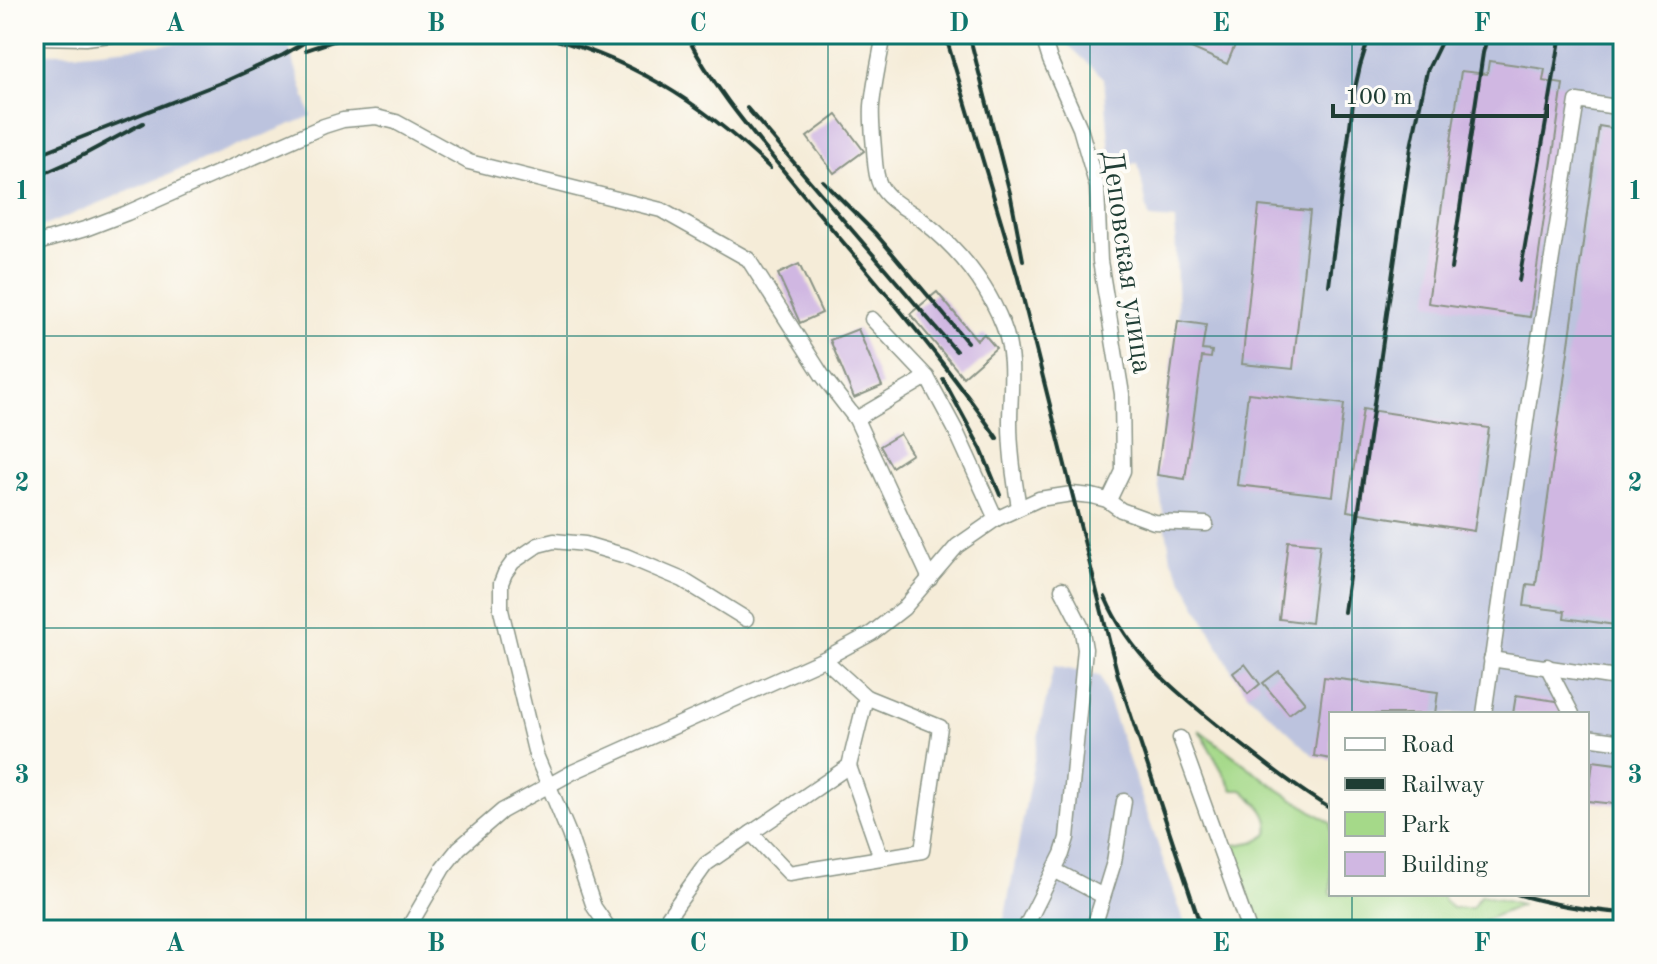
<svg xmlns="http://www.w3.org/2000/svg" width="1657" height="964" viewBox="0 0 1657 964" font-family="'Old Standard TT',serif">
	<rect width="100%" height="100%" fill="#fdfcf7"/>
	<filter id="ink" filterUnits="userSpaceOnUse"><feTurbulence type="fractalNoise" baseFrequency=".0125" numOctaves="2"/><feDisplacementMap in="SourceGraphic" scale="16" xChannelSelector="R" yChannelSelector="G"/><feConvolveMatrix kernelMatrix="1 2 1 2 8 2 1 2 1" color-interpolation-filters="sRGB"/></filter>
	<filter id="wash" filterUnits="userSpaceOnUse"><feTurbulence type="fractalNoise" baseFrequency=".006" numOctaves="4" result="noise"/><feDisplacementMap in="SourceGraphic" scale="32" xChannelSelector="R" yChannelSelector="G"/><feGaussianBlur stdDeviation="1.8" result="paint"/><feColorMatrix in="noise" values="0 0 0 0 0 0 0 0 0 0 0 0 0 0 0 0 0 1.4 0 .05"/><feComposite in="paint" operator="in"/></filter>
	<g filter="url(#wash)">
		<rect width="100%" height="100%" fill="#f5ecd8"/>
		<g fill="#bcc3de">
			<polygon points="233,34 285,34 311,116 34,230 34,53 80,53 180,43"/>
			<polygon points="1062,34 1623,34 1623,805 1587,800 1587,714 1331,714 1331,759 1314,756 1248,694 1233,673 1171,558 1157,475 1178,321 1175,220 1149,218 1138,163 1111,167 1104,78 1063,40"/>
			<polygon points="1054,666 1100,676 1187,930 997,930 1005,916 1042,717"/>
		</g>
		<path fill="#a5d989" stroke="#628b5e" stroke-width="2" d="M1199 730 1278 789 1331 823V894H1441L1444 901 1452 908H1472L1481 895 1521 905 1483 921V930H1261L1230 846 1257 841 1268 834C1272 813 1256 802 1242 790H1233Z"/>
		<g id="blocks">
			<g fill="#d0b7e2">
				<polygon points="1184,34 1229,34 1238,38 1227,64 1180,43"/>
				<polygon points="1489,61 1545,69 1543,81 1563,84 1530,317 1428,303 1461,71 1487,74"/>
				<polygon points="837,115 864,151 834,173 807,137"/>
				<polygon points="1599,126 1623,130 1623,626 1564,618 1565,611 1524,606 1527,584 1536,585"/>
				<polygon points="1259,206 1310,211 1293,369 1242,364"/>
				<polygon points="799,264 822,313 800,323 778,274"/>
				<polygon points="937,292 977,340 984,334 996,348 963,377 910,314"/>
				<polygon points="1178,321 1206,325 1202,350 1212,351 1211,358 1202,357 1185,479 1157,475"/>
				<polygon points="858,329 882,386 854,398 830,340"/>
				<polygon points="1248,393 1344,404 1333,496 1237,485"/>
				<polygon points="1363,409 1489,428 1474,531 1347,511"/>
				<polygon points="900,434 912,454 892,467 880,446"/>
				<polygon points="1288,541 1320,544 1311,623 1279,619"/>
				<polygon points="1245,664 1260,684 1248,694 1233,673"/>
				<polygon points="1279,671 1305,702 1289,714 1263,683"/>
				<polygon points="1324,677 1438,692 1435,714 1331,714 1331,759 1314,756"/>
				<polygon points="1516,695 1563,702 1561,714 1513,714"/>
				<polygon points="1593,761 1623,765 1623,805 1588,801"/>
			</g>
		</g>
	</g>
	<g filter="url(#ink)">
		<use href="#blocks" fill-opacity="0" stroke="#8a9486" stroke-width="2"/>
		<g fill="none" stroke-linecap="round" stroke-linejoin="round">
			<g stroke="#8a9486" stroke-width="17">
				<g id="minor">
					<path d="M884 34C880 58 874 82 872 106 871 121 873 135 874 149 875 161 875 175 880 185 889 202 908 209 922 220 959 249 986 282 1003 325 1016 358 1010 389 1010 422 1010 451 1014 479 1019 507"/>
					<polyline points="1042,34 1050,60 1080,128 1097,187 1100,261 1122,394 1123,471 1111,496 1107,500"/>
					<polyline points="34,37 86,38 118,34"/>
					<polyline points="34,244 85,229 127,213 324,126 343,120 376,117 396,122 469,162 661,210 748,259 822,375 856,419 930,579"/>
					<polyline points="872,319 927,377 955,429 996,519"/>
					<polyline points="856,419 927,377"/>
					<polyline points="1491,659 1623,679"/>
					<polyline points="1547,666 1572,714"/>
					<polyline points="1484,714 1529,401 1577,101 1623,108"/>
					<polyline points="1587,737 1623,742"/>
					<polyline points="1180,738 1249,930"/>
					<polyline points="849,766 881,858 922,851 940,727 866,697"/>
					<polyline points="751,833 789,873 881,858"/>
					<polyline points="1054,870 1103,896"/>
					<polyline points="407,930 443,868 459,848 502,811 573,772 824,659 872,633 904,608 957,546 996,519 1039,499 1072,494 1092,496 1107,500 1121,510 1154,522 1206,524"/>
					<polyline points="610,930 594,907 569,834 536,755 501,610 501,583 505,573 513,562 538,545 554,541 585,544 626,556 683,580 746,619"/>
					<polyline points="659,930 706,864 849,766 866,697 824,659"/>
					<polyline points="1024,930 1062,854 1067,838 1085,649 1081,626 1062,589"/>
					<polyline points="1093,930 1114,862 1124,801"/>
				</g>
			</g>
			<use href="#minor" stroke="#fff" stroke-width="14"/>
			<g stroke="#1f3d34" stroke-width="4">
				<path d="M533 34C627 55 701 102 770 168"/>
				<path d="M686 34C714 90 757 138 796 186 865 269 937 350 997 438"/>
				<polyline points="945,34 1018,278 1118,676 1202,930"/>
				<polyline points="969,34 1011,197 1023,260"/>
				<polyline points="306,50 354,34"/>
				<polyline points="747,108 956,351"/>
				<polyline points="34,156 228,80 283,55 319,34"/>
				<polyline points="34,178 74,160 143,123"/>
				<polyline points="823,181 876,234 967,342"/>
				<polyline points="1451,269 1483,53 1488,34"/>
				<polyline points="1519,281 1561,34"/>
				<polyline points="1329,285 1355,88 1360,66 1370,34"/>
				<polyline points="943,379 981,449 1000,495"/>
				<path d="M1105 597C1131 658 1181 696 1232 737 1264 762 1296 788 1331 809"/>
				<polyline points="1344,612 1411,147 1427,71 1445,34"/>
				<path d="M1517 894C1552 905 1587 910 1623 913"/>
			</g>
		</g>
	</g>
	<path fill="none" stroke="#0f766e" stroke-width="2" stroke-opacity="0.55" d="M306 34V930M567 34V930M828 34V930M1090 34V930M1352 34V714M34 336H1623M34 628H1623M1352 894V930"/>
	<g text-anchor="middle" stroke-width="8" stroke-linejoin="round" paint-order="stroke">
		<g font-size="30" fill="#1f3d34" stroke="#fdfcf7">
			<text transform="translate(1128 262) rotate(82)" y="10">Деповская улица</text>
		</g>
	</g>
	<rect width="1657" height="964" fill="none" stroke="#fdfcf7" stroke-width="88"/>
	<rect x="1329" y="712" width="260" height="184" fill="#fdfcf7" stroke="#a4b0a9" stroke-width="2"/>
	<rect x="1345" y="738" width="40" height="12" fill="#ffffff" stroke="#a4b0a9" stroke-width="2"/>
	<text x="1401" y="752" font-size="24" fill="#1f3d34">Road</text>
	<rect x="1345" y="778" width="40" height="12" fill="#1f3d34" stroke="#a4b0a9" stroke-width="2"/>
	<text x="1401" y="792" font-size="24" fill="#1f3d34">Railway</text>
	<rect x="1345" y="812" width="40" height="24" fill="#a5d989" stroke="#a4b0a9" stroke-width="2"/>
	<text x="1401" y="832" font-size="24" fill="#1f3d34">Park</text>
	<rect x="1345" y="852" width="40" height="24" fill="#d0b7e2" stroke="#a4b0a9" stroke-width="2"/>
	<text x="1401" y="872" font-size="24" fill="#1f3d34">Building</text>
	<path d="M1333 104v12h214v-12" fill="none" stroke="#1f3d34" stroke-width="4"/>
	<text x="1345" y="104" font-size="24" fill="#1f3d34" stroke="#fdfcf7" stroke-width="6" paint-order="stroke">100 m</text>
	<rect x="44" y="44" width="1569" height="876" fill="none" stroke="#0f766e" stroke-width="3"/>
	<g font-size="26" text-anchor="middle" font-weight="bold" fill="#0f766e">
		<text x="175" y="31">A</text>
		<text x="436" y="31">B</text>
		<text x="698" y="31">C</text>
		<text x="959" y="31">D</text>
		<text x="1221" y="31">E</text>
		<text x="1482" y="31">F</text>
		<text x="22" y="199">1</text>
		<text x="1635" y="199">1</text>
		<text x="22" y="491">2</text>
		<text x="1635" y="491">2</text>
		<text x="22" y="783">3</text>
		<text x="1635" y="783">3</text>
		<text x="175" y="951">A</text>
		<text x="436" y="951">B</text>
		<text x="698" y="951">C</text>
		<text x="959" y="951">D</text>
		<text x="1221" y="951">E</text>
		<text x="1482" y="951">F</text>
	</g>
</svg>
